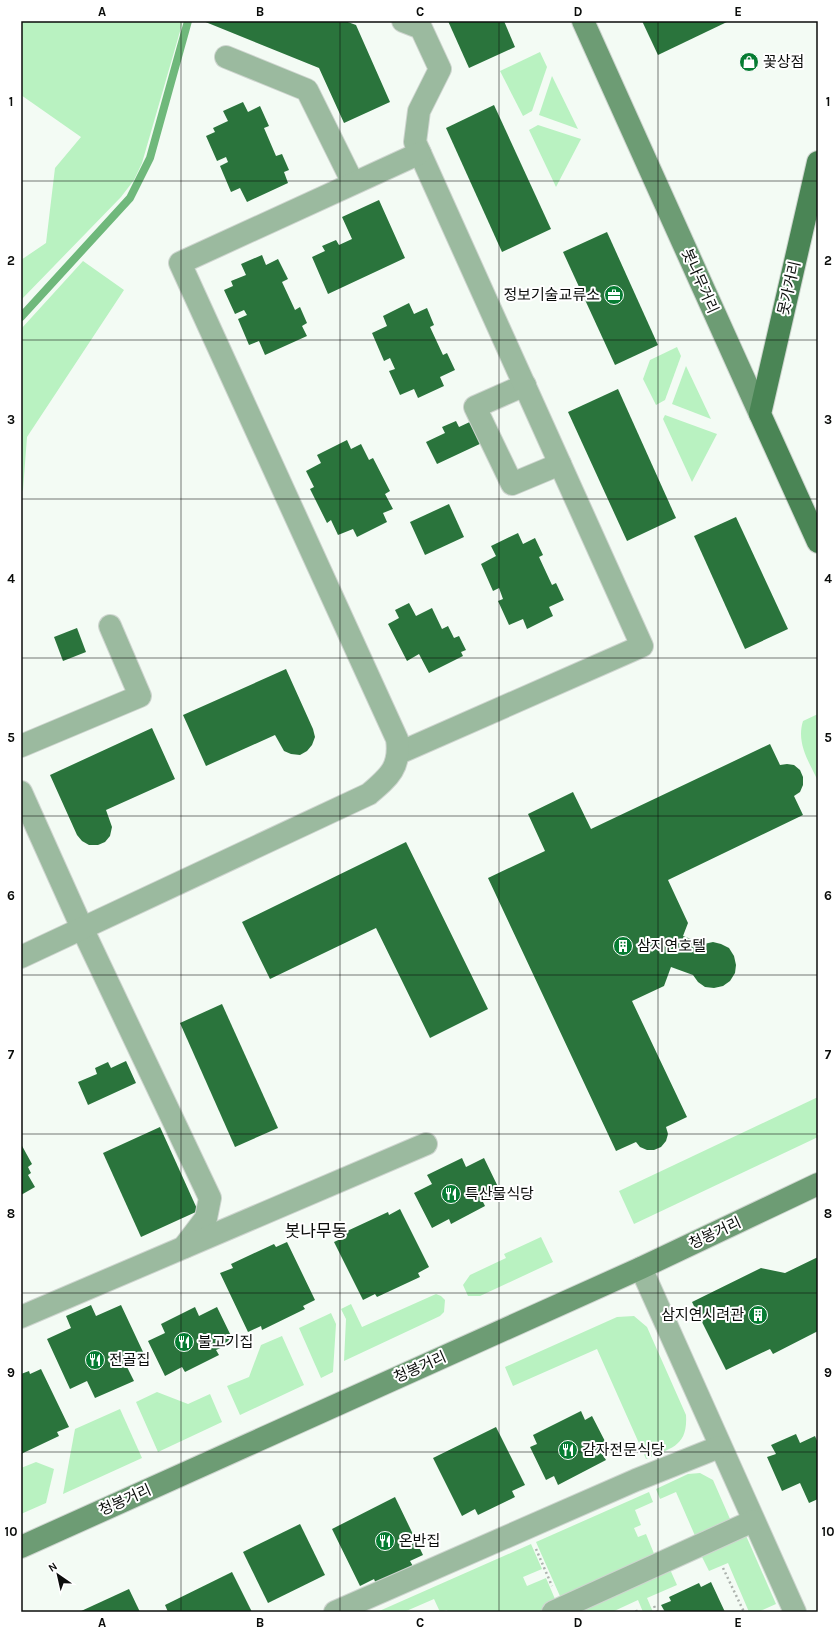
<svg xmlns="http://www.w3.org/2000/svg" width="839" height="1633" viewBox="0 0 839 1633" font-family="Karla,'Noto Sans KR',sans-serif">
	<rect width="100%" height="100%" fill="#f3fbf4"/>
	<g fill="#b9f2c1">
		<polygon points="21,21 183,21 142,163 134,180 121,197 21,300 21,260 46,243 55,168 81,137 21,95"/>
		<polygon points="540,52 547,67 532,111 523,116 500,71"/>
		<polygon points="552,76 578,129 539,115"/>
		<polygon points="538,125 581,139 556,187 529,130"/>
		<polygon points="83,261 124,290 27,437 23,490 21,493 21,329"/>
		<polygon points="677,347 681,356 665,400 656,405 643,379 650,360"/>
		<polygon points="686,366 711,419 672,404"/>
		<polygon points="665,415 717,434 692,482 663,419"/>
		<path d="M818 714V781C809 762 796 743 803 721Z"/>
		<polygon points="818,1097 818,1137 634,1224 619,1191"/>
		<polygon points="541,1237 553,1262 480,1296 468,1296 463,1285 470,1275 506,1258 504,1254"/>
		<polygon points="436,1294 441,1296 445,1300 444,1312 440,1316 344,1361 346,1319 341,1309 351,1304 362,1327"/>
		<polygon points="331,1313 336,1324 333,1372 321,1378 299,1328"/>
		<path d="M634 1316 647 1327 686 1415C688 1447 671 1448 646 1459L597 1349 513 1386 505 1367 617 1317Z"/>
		<polygon points="282,1336 304,1385 240,1415 227,1386 249,1377 261,1345"/>
		<polygon points="157,1392 188,1404 210,1394 222,1422 158,1452 136,1402"/>
		<polygon points="120,1409 142,1458 63,1494 75,1429"/>
		<polygon points="36,1462 54,1469 46,1503 21,1514 21,1468"/>
		<polygon points="700,1473 713,1480 734,1528 696,1538 676,1492 660,1499 656,1489 688,1474"/>
		<polygon points="649,1492 653,1502 635,1510 641,1525 634,1528 638,1537 646,1534 655,1556 563,1603 536,1542"/>
		<polygon points="744,1531 776,1604 758,1612 749,1612 728,1563 709,1571 699,1551"/>
		<polygon points="531,1544 542,1569 523,1577 527,1586 546,1578 558,1606 544,1612 448,1612 447,1610 440,1612 434,1599 404,1612 377,1612"/>
		<polygon points="668,1565 677,1585 647,1598 653,1612 643,1612 638,1600 612,1612 560,1612"/>
	</g>
	<g fill="none" stroke-linecap="round" stroke-linejoin="round">
		<polyline stroke="#6fb87b" stroke-width="8" points="21,317 130,198 150,158 188,21"/>
	</g>
	<g fill="#2a743c">
		<polygon points="203,21 345,21 356,25 390,102 344,123 319,68"/>
		<polygon points="448,21 504,21 515,47 469,68"/>
		<polygon points="642,21 729,21 658,55"/>
		<polygon points="243,102 248,112 260,106 269,126 264,128 276,156 282,154 289,170 284,172 288,183 247,202 240,188 231,192 220,166 228,162 226,157 217,161 206,136 215,132 213,128 228,121 223,111"/>
		<polygon points="494,105 551,229 502,252 446,128"/>
		<polygon points="379,200 405,258 328,294 312,257 325,251 322,246 336,240 339,245 352,239 342,217"/>
		<polygon points="607,232 658,345 615,365 563,252"/>
		<polygon points="262,255 266,265 278,259 288,279 282,282 295,310 300,307 307,323 302,326 307,336 265,355 259,341 249,345 238,319 247,315 244,310 235,314 224,290 233,286 231,281 246,275 241,264"/>
		<polygon points="409,303 414,314 427,308 434,325 430,327 443,355 447,353 455,370 440,377 444,386 418,398 414,389 400,395 389,371 395,369 390,358 384,361 372,333 387,326 383,316"/>
		<polygon points="618,389 676,518 627,541 568,412"/>
		<polygon points="474,420 484,442 437,464 426,442 445,433 442,427 456,421 459,427"/>
		<polygon points="347,440 351,449 361,444 369,460 373,458 390,491 385,494 393,509 383,513 387,522 357,537 353,529 338,535 331,520 327,523 310,489 314,487 306,471 321,463 317,455"/>
		<polygon points="449,504 464,537 425,555 410,522"/>
		<polygon points="736,517 788,629 745,649 694,536"/>
		<polygon points="518,533 523,544 535,538 543,555 539,557 552,585 556,583 564,600 549,607 553,616 527,629 523,619 509,625 498,601 503,599 499,588 493,591 481,564 496,556 491,546"/>
		<polygon points="409,603 416,616 432,608 442,629 448,626 454,638 459,636 466,650 461,652 463,656 429,673 419,654 407,661 388,624 399,618 395,610"/>
		<polygon points="77,628 86,652 63,661 54,637"/>
		<polygon points="286,669 313,729 315,737 312,745 307,751 300,755 291,754 284,751 275,735 206,766 183,715"/>
		<polygon points="152,728 175,779 106,810 112,827 110,836 105,842 98,845 89,845 82,841 77,835 50,775"/>
		<polygon points="770,744 780,765 787,764 794,765 800,770 803,777 803,785 800,792 794,796 803,815 668,880 688,923 683,936 704,944 713,942 721,944 729,948 734,956 736,965 735,973 730,981 723,986 714,988 705,987 698,982 693,975 671,967 664,986 632,1001 687,1117 666,1127 668,1134 666,1141 661,1147 654,1150 647,1150 640,1147 636,1142 616,1151 488,878 545,851 528,814 573,792 591,829"/>
		<polygon points="406,842 488,1009 430,1038 376,928 270,979 242,922"/>
		<polygon points="222,1004 278,1128 235,1147 180,1023"/>
		<polygon points="126,1061 136,1083 88,1105 78,1082 97,1074 95,1068 108,1062 111,1068"/>
		<polygon points="160,1127 198,1211 141,1237 103,1153"/>
		<polygon points="21,1144 32,1164 28,1167 31,1173 28,1175 35,1187 21,1195"/>
		<polygon points="462,1158 466,1167 484,1158 501,1193 483,1202 485,1206 451,1224 449,1219 432,1228 414,1193 432,1184 427,1175"/>
		<polygon points="400,1209 429,1267 418,1273 420,1277 377,1297 375,1294 363,1300 334,1242 347,1236 345,1232 388,1212 389,1215"/>
		<polygon points="287,1242 315,1300 303,1306 305,1309 262,1330 261,1326 248,1332 220,1273 233,1268 231,1264 274,1244 276,1247"/>
		<polygon points="818,1257 818,1331 773,1354 770,1349 726,1370 692,1302 761,1268 785,1273"/>
		<polygon points="91,1305 96,1316 121,1305 144,1354 125,1363 134,1381 95,1398 87,1381 70,1389 47,1339 71,1328 66,1316"/>
		<polygon points="195,1307 199,1316 217,1307 234,1342 216,1350 219,1355 185,1372 182,1367 165,1376 148,1341 165,1333 161,1324"/>
		<polygon points="41,1369 69,1427 57,1432 59,1436 21,1454 21,1374 29,1371 30,1374"/>
		<polygon points="581,1411 585,1420 592,1416 609,1449 601,1452 606,1460 558,1485 554,1476 546,1480 530,1447 537,1444 533,1435"/>
		<polygon points="496,1427 525,1485 512,1491 515,1497 478,1515 475,1509 462,1516 433,1458"/>
		<polygon points="796,1434 800,1443 815,1436 818,1443 818,1499 809,1503 800,1483 782,1491 767,1457 776,1454 771,1445"/>
		<polygon points="395,1497 423,1555 410,1561 414,1568 377,1586 374,1579 360,1586 332,1529"/>
		<polygon points="300,1524 325,1575 268,1603 243,1552"/>
		<polygon points="232,1572 252,1612 168,1612 165,1605"/>
		<polygon points="711,1582 725,1612 665,1612 661,1605 671,1601 669,1597 699,1583 701,1587"/>
		<polygon points="129,1589 140,1612 79,1612"/>
	</g>
	<g fill="none" stroke-linecap="round" stroke-linejoin="round">
		<g stroke="#ced5cf" stroke-width="24">
			<g id="street">
				<polyline points="226,57 307,90 353,183"/>
				<polyline points="525,385 475,407 512,484 560,464"/>
				<polyline points="21,746 140,696 110,626"/>
				<polyline points="399,753 642,646 415,142 419,111 440,69 421,28 403,21"/>
				<polyline points="21,792 82,928 210,1198 206,1218 184,1247"/>
				<path d="M21 957 369 794C389 777 401 767 397 739L180 263 420 153"/>
				<polyline points="641,1268 795,1612"/>
				<polyline points="21,1317 426,1144"/>
				<polyline points="335,1612 636,1480 719,1447"/>
				<polyline points="553,1612 753,1521"/>
			</g>
		</g>
		<g stroke="#ced5cf" stroke-width="24">
			<g id="secondary">
				<polyline points="583,21 760,414"/>
				<polyline points="21,1547 641,1268 818,1184"/>
			</g>
		</g>
		<g stroke="#ced5cf" stroke-width="24">
			<polyline id="primary" points="818,162 760,414 818,542"/>
		</g>
		<g stroke="#acb2ad" stroke-width="2.5" stroke-dasharray="2 3" stroke-linecap="butt">
			<polyline points="536,1549 552,1586"/>
			<polyline points="723,1568 744,1612"/>
			<polyline points="654,1606 657,1612"/>
			<polyline points="636,1610 637,1612"/>
		</g>
		<use href="#street" stroke="#9bba9f" stroke-width="22"/>
		<use href="#secondary" stroke="#6d9c74" stroke-width="22"/>
		<use href="#primary" stroke="#4a8555" stroke-width="22"/>
	</g>
	<path fill="none" stroke="#0b0d0b" stroke-width="1" stroke-opacity="0.55" d="M181 21V1612M340 21V1612M499 21V1612M658 21V1612M21 181H818M21 340H818M21 499H818M21 658H818M21 816H818M21 975H818M21 1134H818M21 1293H818M21 1452H818"/>
	<defs>
		<g id="shop-disc" transform="scale(1)"><circle r="9.5" fill="#067c32" stroke="#fff"/><path d="M-5-2.5h2.3a2.7 3.5 0 0 1 5.4 0H5L5.5 6h-11ZM-1.5-2.5h3a1.5 2.3 0 0 0-3 0Z" fill="#fff"/></g>
		<g id="office-disc" transform="scale(1)"><circle r="9.5" fill="#067c32" stroke="#fff"/><path d="M-6-3h4V-5.5h4V-3h4V5H-6ZM-1-4.5V-3h2v-1.5ZM-6 0V1H6V0Z" fill="#fff"/></g>
		<g id="building-disc" transform="scale(1)"><circle r="9.5" fill="#067c32" stroke="#fff"/><path d="M-4-6H4V6H1V3H-1V6H-4ZM-2.5-4.3h1.7v1.8h-1.7ZM.8-4.3h1.7v1.8H.8ZM-2.5-1h1.7V.8h-1.7ZM.8-1h1.7V.8H.8Z" fill="#fff"/></g>
		<g id="restaurant-disc" transform="scale(1)"><circle r="9.5" fill="#067c32" stroke="#fff"/><path d="M-5-6h1v4h1v-4h1v4h1v-4h1v5L-1.5 .5V6h-2V.5L-5-1ZM5-6V6H3V1.5H1.5Q1.5-4 5-6Z" fill="#fff"/></g>
	</defs>
	<g fill-rule="evenodd">
		<use href="#shop-disc" x="749" y="62"/>
		<use href="#office-disc" x="614" y="295"/>
		<use href="#building-disc" x="623" y="946"/>
		<use href="#restaurant-disc" x="451" y="1194"/>
		<use href="#building-disc" x="758" y="1315"/>
		<use href="#restaurant-disc" x="184" y="1342"/>
		<use href="#restaurant-disc" x="95" y="1360"/>
		<use href="#restaurant-disc" x="568" y="1450"/>
		<use href="#restaurant-disc" x="385" y="1541"/>
	</g>
	<g text-anchor="middle" stroke-width="4" stroke-linejoin="round" paint-order="stroke">
		<g font-size="15" fill="#0b0d0b" stroke="#fff" text-anchor="start">
			<text x="763" y="67">꽃상점</text>
			<text x="600" y="300" text-anchor="end">정보기술교류소</text>
			<text x="637" y="951">삼지연호텔</text>
			<text x="465" y="1199">특산물식당</text>
			<text x="744" y="1320" text-anchor="end">삼지연시려관</text>
			<text x="198" y="1347">불고기집</text>
			<text x="109" y="1365">전골집</text>
			<text x="582" y="1455">감자전문식당</text>
			<text x="399" y="1546">온반집</text>
		</g>
		<g font-size="15" fill="#0b0d0b" stroke="#fff">
			<text transform="translate(700 281) rotate(66)" y="5">봇나무거리</text>
			<text transform="translate(789 288) rotate(-77)" y="5">못가거리</text>
			<text transform="translate(715 1233) rotate(-25)" y="5">청봉거리</text>
			<text transform="translate(420 1367) rotate(-24)" y="5">청봉거리</text>
			<text transform="translate(125 1500) rotate(-24)" y="5">청봉거리</text>
		</g>
		<g font-size="17" fill="#0b0d0b" stroke="#fff">
			<text x="316" y="1237">봇나무동</text>
		</g>
	</g>
	<rect width="839" height="1633" fill="none" stroke="#ffffff" stroke-width="44"/>
	<g transform="translate(58 1575) rotate(326)" stroke="#ffffff" stroke-width="3" paint-order="stroke">
	<path d="M0-3L7 15L0 10L-7 15Z" fill="#0b0d0b"/>
	<text y="-6" font-size="11" font-weight="bold" text-anchor="middle" fill="#0b0d0b">N</text>
	</g>
	<rect x="22" y="22" width="795" height="1589" fill="none" stroke="#0b0d0b" stroke-width="1.5"/>
	<g font-size="13" text-anchor="middle" font-weight="bold" fill="#0b0d0b">
		<text x="102" y="16">A</text>
		<text x="260" y="16">B</text>
		<text x="420" y="16">C</text>
		<text x="578" y="16">D</text>
		<text x="738" y="16">E</text>
		<text x="11" y="106">1</text>
		<text x="828" y="106">1</text>
		<text x="11" y="265">2</text>
		<text x="828" y="265">2</text>
		<text x="11" y="424">3</text>
		<text x="828" y="424">3</text>
		<text x="11" y="583">4</text>
		<text x="828" y="583">4</text>
		<text x="11" y="742">5</text>
		<text x="828" y="742">5</text>
		<text x="11" y="900">6</text>
		<text x="828" y="900">6</text>
		<text x="11" y="1059">7</text>
		<text x="828" y="1059">7</text>
		<text x="11" y="1218">8</text>
		<text x="828" y="1218">8</text>
		<text x="11" y="1377">9</text>
		<text x="828" y="1377">9</text>
		<text x="11" y="1536">10</text>
		<text x="828" y="1536">10</text>
		<text x="102" y="1627">A</text>
		<text x="260" y="1627">B</text>
		<text x="420" y="1627">C</text>
		<text x="578" y="1627">D</text>
		<text x="738" y="1627">E</text>
	</g>
</svg>
